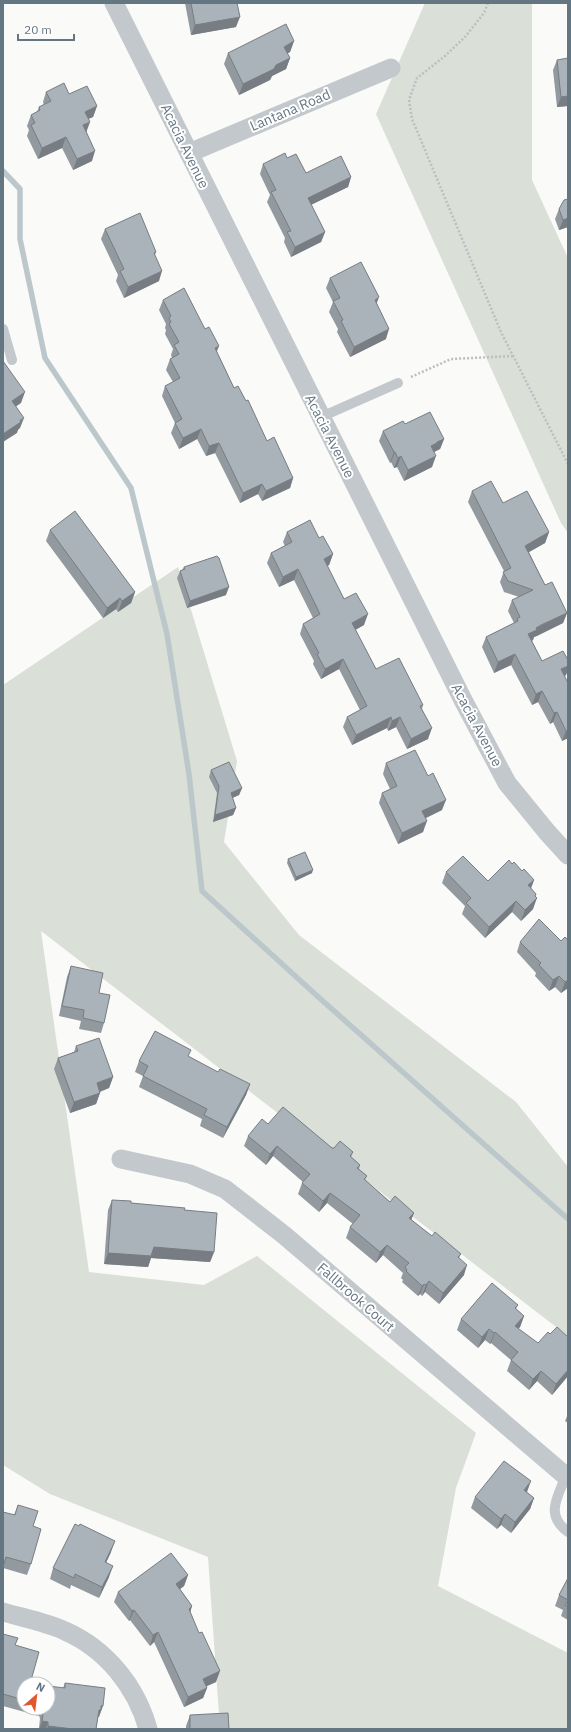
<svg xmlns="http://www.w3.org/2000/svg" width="571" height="1732" viewBox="0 0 571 1732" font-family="'IBM Plex Sans',sans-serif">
	<rect width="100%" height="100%" fill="#fafaf8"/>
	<g fill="#dadfd7">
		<polygon points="425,3 532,3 532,180 568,258 568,533 561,523 376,114"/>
		<polygon points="178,567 237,761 224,842 299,935 516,1102 568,1167 568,1336 41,931 89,1272 204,1285 257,1256 476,1433 456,1488 438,1586 568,1653 568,1729 220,1729 208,1557 50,1494 3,1465 3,685"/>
	</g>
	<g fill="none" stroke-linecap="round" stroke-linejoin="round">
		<polyline stroke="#bbc7cb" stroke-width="5.5" points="3,171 20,189 20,239 45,358 131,488 167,634 189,774 202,891 315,994 568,1219"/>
		<g stroke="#bbbfc2" stroke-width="2.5" stroke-dasharray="2 2" stroke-linecap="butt">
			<polyline points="488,3 484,13 465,37 445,56 417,78 409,100 412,119 501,332 568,464"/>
			<polyline points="411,377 451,359 514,356"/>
		</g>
		<g stroke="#c3c8cc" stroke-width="10">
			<polyline points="3,329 12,360"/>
			<polyline points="321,417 398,383"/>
			<path d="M566 1476C557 1498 545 1515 568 1532"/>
		</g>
		<g stroke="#c3c8cc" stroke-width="19">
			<polyline points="114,3 463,700 507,783 547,832 568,855"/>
			<polyline points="189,153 391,68"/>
			<polyline points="121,1159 190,1174 225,1189 284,1235 568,1478"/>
			<path d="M3 1612C23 1618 46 1622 65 1631 106 1649 136 1686 148 1729"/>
		</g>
	</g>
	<g fill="#929a9f">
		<polygon points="185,3 210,3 236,27 191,35"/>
		<polygon points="294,41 290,52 287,54 290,58 286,69 272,76 270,80 239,95 224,64 228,53"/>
		<polygon points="568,58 568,106 557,107 553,70 557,60"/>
		<polygon points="46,92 69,94 97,106 93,117 88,119 86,132 92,161 73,170 62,148 38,159 27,136 29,130 27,126 31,115 37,112 39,107 44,105 43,102"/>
		<polygon points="287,158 306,173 351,177 348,187 311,205 325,232 321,242 291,257 284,242 285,238 267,202 270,195 260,174 263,164"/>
		<polygon points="568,199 568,227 559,230 555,219 559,209"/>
		<polygon points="105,229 156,252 155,255 159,281 124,298 116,281 118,275 101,239"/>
		<polygon points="330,278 377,304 386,339 350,357 337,332 338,329 329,312 333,302 326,288"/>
		<polygon points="163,300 217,352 234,388 246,401 267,441 293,478 290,488 262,501 258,494 240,503 215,453 206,456 197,439 179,449 171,433 175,423 162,396 165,386 173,382 166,370 170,359 172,358 171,355 173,349 165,334 166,330 165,328 166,324 159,310"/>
		<polygon points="405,424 444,439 440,449 434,452 432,467 404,481 397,467 394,468 391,462 390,463 379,441 383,431"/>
		<polygon points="472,491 503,503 549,532 545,543 529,552 545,585 567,613 563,623 534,637 533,640 532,641 542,661 566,675 565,676 568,738 562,741 553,722 550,724 538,702 532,705 511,665 494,673 482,647 486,637 514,623 508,611 512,600 519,597 504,592 500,582 504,571 468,502"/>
		<polygon points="50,530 135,592 131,603 118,612 116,609 103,618 46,541"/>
		<polygon points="287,532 319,538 333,554 329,565 327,566 344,599 364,625 355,630 376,669 423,705 422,709 428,739 407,749 396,727 388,731 387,728 352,745 343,727 347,717 360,710 339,669 321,679 313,664 314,661 300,634 303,624 313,618 294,580 279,587 267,563 271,553 285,546 283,542"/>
		<polygon points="184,567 226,595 187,608 177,578 180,571 182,570"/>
		<polygon points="386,763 442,810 425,818 423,832 398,844 379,803 382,793 390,789 383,774"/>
		<polygon points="211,770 242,788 239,795 232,798 236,808 233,815 213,822 217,793 209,777"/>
		<polygon points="288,859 312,873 295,881 287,863"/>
		<polygon points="512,864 534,880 531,888 535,896 533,909 521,921 512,912 485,938 462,914 465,906 442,883 446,872 488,881"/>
		<polygon points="568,940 568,988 561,993 555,987 549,991 535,976 536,973 517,952 520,942 561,941"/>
		<polygon points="71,966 99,993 104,1023 101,1033 79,1029 81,1021 59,1016 67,977"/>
		<polygon points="76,1046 113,1077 109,1088 100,1092 96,1104 70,1113 54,1069 58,1058 74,1052"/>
		<polygon points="189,1057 218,1072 250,1084 246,1095 223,1138 200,1126 202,1119 139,1087 143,1076 135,1072 139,1061"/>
		<polygon points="268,1124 332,1148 353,1152 351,1157 360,1165 359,1169 367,1176 365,1180 390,1202 414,1213 411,1220 432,1236 461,1254 459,1258 464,1275 439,1304 425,1292 422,1296 420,1294 418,1296 402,1282 403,1280 401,1278 403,1273 383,1255 376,1263 346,1238 350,1227 353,1224 327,1203 319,1212 298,1194 302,1183 303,1182 273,1156 266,1165 244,1146 248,1136"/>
		<polygon points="112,1200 131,1203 184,1210 214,1252 210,1262 151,1258 148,1267 104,1264 108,1210"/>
		<polygon points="518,1305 516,1309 524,1316 520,1327 518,1328 568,1376 552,1395 537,1381 529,1390 507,1371 511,1360 491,1343 490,1344 485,1340 478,1348 457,1330 461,1319"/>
		<polygon points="568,1414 568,1423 565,1421"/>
		<polygon points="527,1492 527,1493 534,1498 530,1509 511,1533 501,1525 497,1529 471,1508 475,1497"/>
		<polygon points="18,1505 33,1526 31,1564 27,1575 3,1568 3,1512 14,1515"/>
		<polygon points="111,1552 106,1563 109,1577 99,1598 71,1585 70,1589 50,1579 53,1568"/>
		<polygon points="188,1575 184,1586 180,1589 192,1606 190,1612 216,1682 207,1686 207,1688 203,1698 184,1707 154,1642 150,1646 130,1620 129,1621 114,1602 118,1592"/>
		<polygon points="568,1578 568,1620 561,1616 563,1610 555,1606 559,1595"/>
		<polygon points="3,1634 15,1645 24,1684 24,1708 48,1708 63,1688 65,1683 99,1717 98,1717 98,1718 96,1729 39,1729 40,1718 39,1716 3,1706"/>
		<polygon points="190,1715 229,1729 186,1729 186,1726"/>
	</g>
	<g fill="#777d82">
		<polygon points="240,17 236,27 191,35 195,25"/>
		<polygon points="294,41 290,52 280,57 284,47"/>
		<polygon points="290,58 286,69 272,76 270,80 239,95 243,84 276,65"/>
		<polygon points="568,96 568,106 557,107 561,97"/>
		<polygon points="97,106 93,117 81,122 85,112"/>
		<polygon points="90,122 86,133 83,125"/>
		<polygon points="66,137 62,148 38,159 42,148"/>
		<polygon points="95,151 92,161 73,170 77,159"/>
		<polygon points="351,177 348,187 304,208 308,198"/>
		<polygon points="568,218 568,227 559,230 563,220"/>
		<polygon points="325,232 321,242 291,257 295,247"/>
		<polygon points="162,271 159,281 124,298 128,287"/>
		<polygon points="379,297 375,308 375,300"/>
		<polygon points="389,329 386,339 350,357 354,347"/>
		<polygon points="219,346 215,356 215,348"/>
		<polygon points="25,392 21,403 8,412 12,401"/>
		<polygon points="24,418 20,428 18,430 17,433 3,442 3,434"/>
		<polygon points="201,429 197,439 179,449 183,438"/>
		<polygon points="444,439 440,449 434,452 431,446 437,442"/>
		<polygon points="219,443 215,453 206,456 209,446"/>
		<polygon points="394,452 395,452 391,462 390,463"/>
		<polygon points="401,456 397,467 394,468 398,458"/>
		<polygon points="436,456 432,467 404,481 408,470"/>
		<polygon points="293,478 290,488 262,501 266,491"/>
		<polygon points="262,484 258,494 240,503 243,493"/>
		<polygon points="549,532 545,543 522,556 525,546"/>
		<polygon points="333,554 329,565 320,570 324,559"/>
		<polygon points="298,569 294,580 279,587 283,577"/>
		<polygon points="229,587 226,595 187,608 190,601"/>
		<polygon points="135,592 131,603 118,612 122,601"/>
		<polygon points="120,598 116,609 103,618 107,608"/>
		<polygon points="567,613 563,623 537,636 534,637 533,640 524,644 528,634 536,628"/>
		<polygon points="368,614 364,625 348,634 352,623"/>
		<polygon points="515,654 511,665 494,673 498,662"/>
		<polygon points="343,659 339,669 321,679 325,669"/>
		<polygon points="568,666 568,671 566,675 557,680 561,669"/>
		<polygon points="542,691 538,702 532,705 536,694"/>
		<polygon points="557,712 553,722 550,724 554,713"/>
		<polygon points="391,717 387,728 352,745 356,735"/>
		<polygon points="400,717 396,727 388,731 392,721"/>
		<polygon points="432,728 428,739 407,749 411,739"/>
		<polygon points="568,730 568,738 562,741 566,731"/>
		<polygon points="242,788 239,795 228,800 231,793"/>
		<polygon points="446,800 442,810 418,822 422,811"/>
		<polygon points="236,808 233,815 213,822 215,815"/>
		<polygon points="427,821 423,832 398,844 402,833"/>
		<polygon points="313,870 312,873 295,881 296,877"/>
		<polygon points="534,880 530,891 528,885"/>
		<polygon points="536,894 533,902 537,898 533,909 521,921 525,910"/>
		<polygon points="516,901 512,912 485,938 489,927"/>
		<polygon points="559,976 555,987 549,991 553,980"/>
		<polygon points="568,980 568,988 561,993 565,982"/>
		<polygon points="113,1077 109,1088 93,1094 97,1083"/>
		<polygon points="250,1084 246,1095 223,1138 227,1127"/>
		<polygon points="100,1093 96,1104 70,1113 74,1102"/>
		<polygon points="277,1146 273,1156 266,1165 270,1154"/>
		<polygon points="330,1193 327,1203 319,1212 323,1201"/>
		<polygon points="414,1213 410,1223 409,1218"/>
		<polygon points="387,1245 383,1255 376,1263 380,1252"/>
		<polygon points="154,1247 214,1252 210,1262 151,1258 148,1267 104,1264 108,1253"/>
		<polygon points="467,1265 464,1275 439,1304 443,1293"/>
		<polygon points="429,1281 425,1292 422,1296 426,1285"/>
		<polygon points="424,1284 420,1294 418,1296 422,1286"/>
		<polygon points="524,1316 520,1327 511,1337 515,1326"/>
		<polygon points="489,1329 485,1340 478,1348 482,1337"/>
		<polygon points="495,1332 491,1343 490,1344 494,1333"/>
		<polygon points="568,1370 568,1376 552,1395 556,1384"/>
		<polygon points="541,1371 537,1381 529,1390 533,1379"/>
		<polygon points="531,1481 527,1492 520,1501 524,1490"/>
		<polygon points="534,1498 530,1509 511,1533 515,1522"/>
		<polygon points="505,1514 501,1525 497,1529 501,1519"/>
		<polygon points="115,1541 111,1552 101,1573 105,1562"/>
		<polygon points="113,1566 109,1577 99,1598 102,1587"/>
		<polygon points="188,1575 184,1586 172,1595 176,1584"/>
		<polygon points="192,1606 189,1616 189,1609"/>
		<polygon points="134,1610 130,1620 129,1621 132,1611"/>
		<polygon points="158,1632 154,1642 150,1646 153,1635"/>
		<polygon points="220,1671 216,1682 200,1689 203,1679"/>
		<polygon points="207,1688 203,1698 184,1707 188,1697"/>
		<polygon points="101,1706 103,1706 99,1717 98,1717 97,1720 99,1710"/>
		<polygon points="42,1721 48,1722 46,1729 39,1729"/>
		<polygon points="48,1726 73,1729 47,1729"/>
	</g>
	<g fill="#aab3b9" stroke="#777d82">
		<polygon points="191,3 237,3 240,17 195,25"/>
		<polygon points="286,24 294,41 284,47 290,58 276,65 274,69 243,84 228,53"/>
		<polygon points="568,58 568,96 561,97 557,60"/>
		<polygon points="64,83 69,94 87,86 97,106 85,112 90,122 83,125 95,151 77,159 66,137 42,148 31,125 35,123 31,115 40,110 39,107 51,101 46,92"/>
		<polygon points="285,153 287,158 296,154 306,173 341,156 351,177 308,198 325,232 295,247 287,232 291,231 271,192 276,190 263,164"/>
		<polygon points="568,199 568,218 563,220 559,209 564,200"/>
		<polygon points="140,213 156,252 154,253 162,271 128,287 120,271 124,269 105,229"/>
		<polygon points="361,262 379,297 375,300 389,329 354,347 341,321 343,320 333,301 340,298 330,278"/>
		<polygon points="184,288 205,329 209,327 219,346 215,348 234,388 238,386 246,401 248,400 267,441 274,437 293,478 266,491 262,484 243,493 219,443 209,446 201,429 183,438 175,423 182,419 165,386 180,378 170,359 179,354 174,345 179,342 169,324 171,322 169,318 171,316 163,300"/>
		<polygon points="3,361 25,392 12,401 24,418 20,420 21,422 3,434"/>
		<polygon points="430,412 444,439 437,442 437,443 431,446 436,456 408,470 401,456 398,458 395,452 394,452 383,431 403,421 405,424"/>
		<polygon points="491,481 503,503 527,491 549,532 525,546 545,585 552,582 567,613 541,625 536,628 537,630 528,634 542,661 563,651 568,660 568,666 561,669 568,683 568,730 566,731 557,712 554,713 542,691 536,694 515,654 498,662 486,637 518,621 517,619 520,617 512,600 533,590 508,581 503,572 511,568 472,491"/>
		<polygon points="75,511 135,592 122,601 120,598 107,608 50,530"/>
		<polygon points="310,520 319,538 323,536 333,554 324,559 344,599 356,593 368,614 352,623 376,669 399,658 423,705 420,706 432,728 411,739 400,717 392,721 391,717 356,735 347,717 367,706 343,659 325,669 317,654 319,653 303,624 320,614 298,569 283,577 271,553 292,542 287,532"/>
		<polygon points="217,556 219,558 229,587 190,601 180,571 185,569 184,567"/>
		<polygon points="415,750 428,776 433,773 446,800 422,811 427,821 402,833 382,793 397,786 386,763"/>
		<polygon points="229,762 242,788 231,793 236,808 215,815 219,786 211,770"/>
		<polygon points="305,852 313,870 296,877 288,859"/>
		<polygon points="463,856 488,881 509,860 512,864 514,862 522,871 524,869 534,880 528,885 536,894 535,896 537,898 525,910 516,901 489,927 466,903 471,898 446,872"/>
		<polygon points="539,919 561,941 565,937 568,940 568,980 565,982 559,976 553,980 539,965 541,963 520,942"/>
		<polygon points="71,966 103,973 99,993 110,995 104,1023 83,1018 84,1010 62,1006"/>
		<polygon points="155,1031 191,1050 188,1056 218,1072 220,1069 250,1084 227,1127 204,1115 207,1109 143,1076 148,1066 139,1061"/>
		<polygon points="99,1038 113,1077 97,1083 100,1093 74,1102 58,1058 78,1051 76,1046"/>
		<polygon points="283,1107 332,1148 334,1148 340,1141 353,1152 350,1156 360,1165 357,1168 367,1176 364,1179 390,1202 395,1196 414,1213 409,1218 432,1236 435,1232 461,1254 458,1257 467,1265 443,1293 429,1281 426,1285 424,1284 422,1286 406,1271 407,1270 405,1267 409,1263 387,1245 380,1252 350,1227 360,1215 330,1193 323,1201 302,1183 310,1174 277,1146 270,1154 248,1136 262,1119 268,1124"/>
		<polygon points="112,1200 131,1201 131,1203 185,1208 184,1210 217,1213 214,1252 154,1247 151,1256 108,1253"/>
		<polygon points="492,1283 518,1305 515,1308 524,1316 515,1326 538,1343 548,1332 550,1334 557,1327 568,1337 568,1370 556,1384 541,1371 533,1379 511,1360 518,1352 495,1332 494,1333 489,1329 482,1337 461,1319"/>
		<polygon points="504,1461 531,1481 524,1490 534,1498 515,1522 505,1514 501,1519 475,1497"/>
		<polygon points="18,1505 38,1511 33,1526 41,1529 31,1564 6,1557 4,1564 3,1564 3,1512 15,1515"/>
		<polygon points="75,1524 79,1526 80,1524 115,1541 105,1562 113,1566 102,1587 75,1574 74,1578 53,1568"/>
		<polygon points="171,1553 188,1575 176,1584 192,1606 189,1609 199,1633 202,1632 220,1671 203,1679 207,1688 188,1697 158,1632 153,1635 134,1610 132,1611 118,1592"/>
		<polygon points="568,1578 568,1600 559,1595"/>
		<polygon points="568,1601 568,1607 565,1605"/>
		<polygon points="3,1634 18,1638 15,1645 39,1652 30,1684 24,1684 24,1700 3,1694"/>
		<polygon points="65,1683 105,1688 103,1706 101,1706 101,1710 99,1710 96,1729 73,1729 48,1726 48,1722 42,1721 44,1708 48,1708 48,1686 65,1688"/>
		<polygon points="228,1713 229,1729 190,1729 190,1715"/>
	</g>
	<g text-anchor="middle" stroke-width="4" stroke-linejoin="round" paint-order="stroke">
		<g font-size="14" fill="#657683" stroke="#fff">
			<text transform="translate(290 110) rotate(-23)" y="5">Lantana Road</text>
			<text transform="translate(185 146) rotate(64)" y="5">Acacia Avenue</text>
			<text transform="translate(330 436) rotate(63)" y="5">Acacia Avenue</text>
			<text transform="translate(477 725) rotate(62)" y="5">Acacia Avenue</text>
			<text transform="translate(356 1297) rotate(41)" y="5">Fallbrook Court</text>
		</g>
	</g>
	<rect width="571" height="1732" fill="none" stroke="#657683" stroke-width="8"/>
	<g transform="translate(36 1696) rotate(28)"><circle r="19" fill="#ffffff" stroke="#c1c8cd"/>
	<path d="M0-3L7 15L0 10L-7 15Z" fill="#e4572e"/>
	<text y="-6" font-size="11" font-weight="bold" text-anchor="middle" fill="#657683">N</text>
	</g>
	<path d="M18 34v6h56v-6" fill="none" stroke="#657683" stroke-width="2"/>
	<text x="24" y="34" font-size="12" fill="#657683" stroke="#ffffff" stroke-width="3" paint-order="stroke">20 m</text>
</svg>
